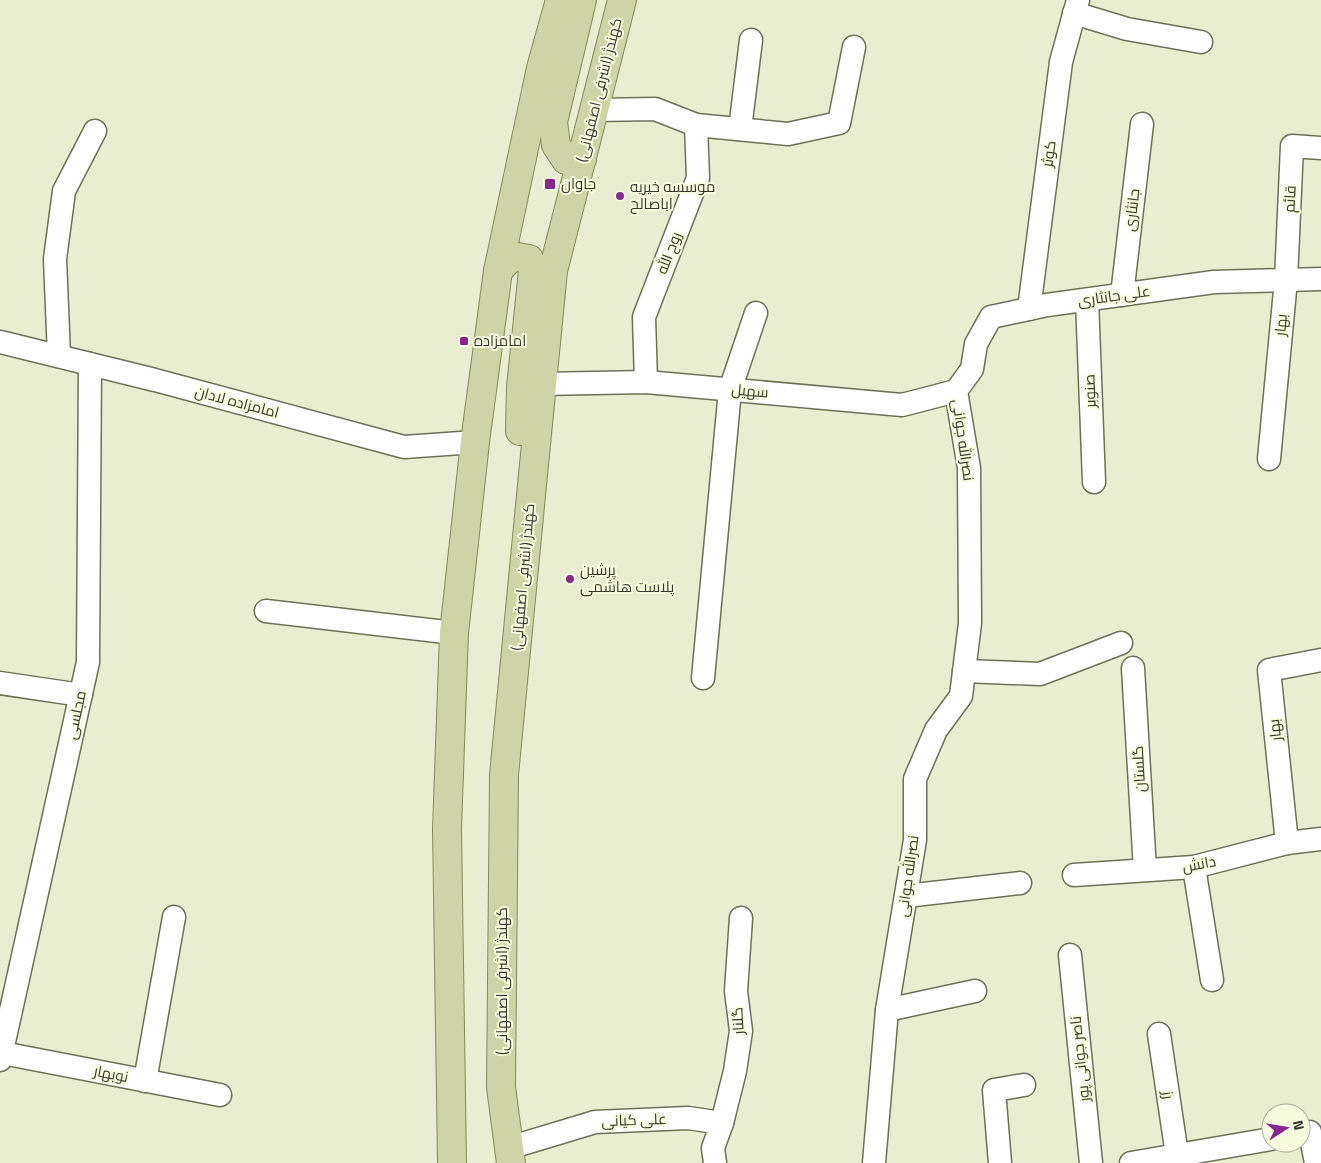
<svg xmlns="http://www.w3.org/2000/svg" width="1321" height="1163" viewBox="0 0 1321 1163" font-family="'Titillium Web',Cairo,sans-serif">
	<rect width="100%" height="100%" fill="#e9eed2"/>
	<g fill="none" stroke-linecap="round" stroke-linejoin="round">
		<g stroke="#6e7159" stroke-width="25">
			<g id="minor">
				<polyline points="1074,13 1127,29 1201,42"/>
				<polyline points="594,110 655,109 696,125 788,134 839,123 854,47"/>
				<polyline points="740,129 751,40"/>
				<polyline points="1122,295 1142,124"/>
				<polyline points="1087,300 1094,482"/>
				<polyline points="1029,309 1061,62 1078,0"/>
				<polyline points="0,342 155,380 404,447 475,442"/>
				<polyline points="59,356 55,259 64,191 95,131"/>
				<polyline points="646,382 644,317 698,178 696,125"/>
				<polyline points="541,384 646,382 902,405 956,391"/>
				<polyline points="956,391 972,369 976,344 991,317 1047,305 1214,282 1321,279"/>
				<polyline points="1269,459 1286,280 1292,146 1321,148"/>
				<polyline points="266,611 454,633"/>
				<polyline points="1133,668 1145,870"/>
				<polyline points="964,671 1040,674 1121,643"/>
				<polyline points="703,678 730,390 756,313"/>
				<polyline points="0,683 81,695"/>
				<polyline points="1287,843 1269,670 1321,660"/>
				<polyline points="1194,867 1212,980"/>
				<polyline points="1074,875 1194,867 1287,843 1321,839"/>
				<polyline points="906,896 1020,883"/>
				<polyline points="1070,955 1091,1163"/>
				<polyline points="887,1010 975,991"/>
				<polyline points="1159,1034 1177,1155"/>
				<polyline points="2,1053 220,1095"/>
				<polyline points="0,1060 88,662 90,364"/>
				<polyline points="145,1081 174,917"/>
				<polyline points="722,1123 735,1071 741,1031 736,991 741,918"/>
				<polyline points="1310,1132 1316,1163"/>
				<polyline points="509,1148 595,1122 688,1118 722,1123 713,1148 715,1163"/>
				<polyline points="874,1163 887,1010 915,840 915,779 936,730 961,696 970,623 969,468 956,391"/>
				<polyline points="1000,1163 994,1090 1024,1085"/>
				<polyline points="1131,1163 1271,1139"/>
			</g>
		</g>
		<g stroke="#848c56" stroke-width="30">
			<g id="primary">
				<polyline points="582,0 553,122 556,145 566,160 582,159"/>
				<polyline points="498,271 512,256 529,259 533,270 521,387 520,431"/>
				<polyline points="452,1163 447,829 454,633 475,442 498,271 541,68 560,0"/>
				<polyline points="511,1163 501,1087 504,775 532,485 553,271 622,0"/>
			</g>
		</g>
		<use href="#minor" stroke="#fff" stroke-width="22"/>
		<use href="#primary" stroke="#ced4a6" stroke-width="28"/>
	</g>
	<g fill="#892790" stroke="#f7fcdf" stroke-width="2">
		<rect x="544" y="178" width="12" height="12" rx="2.5"/>
		<circle cx="620" cy="196" r="5"/>
		<rect x="459" y="336" width="10" height="10" rx="2.5"/>
		<circle cx="570" cy="579" r="5"/>
	</g>
	<g text-anchor="middle" stroke-width="4" stroke-linejoin="round" paint-order="stroke">
		<g font-size="15" fill="#37392e" stroke="#f7fcdf">
			<text transform="translate(599 90) rotate(-76)" y="5">کهندژ (اشرفی اصفهانی)</text>
			<text transform="translate(1049 154) rotate(-82)" y="5">کوثر</text>
			<text transform="translate(1290 199) rotate(-87)" y="5">قائم</text>
			<text transform="translate(1132 210) rotate(-83)" y="5">جانثاری</text>
			<text transform="translate(669 253) rotate(-69)" y="5">روح الله</text>
			<text transform="translate(1114 296) rotate(-8)" y="5">علی جانثاری</text>
			<text transform="translate(1281 325) rotate(-85)" y="5">بهار</text>
			<text transform="translate(750 391) rotate(5)" y="5">سهیل</text>
			<text transform="translate(1090 391) rotate(-92)" y="5">صنوبر</text>
			<text transform="translate(237 402) rotate(15)" y="5">امامزاده لادان</text>
			<text transform="translate(963 440) rotate(82)" y="5">نصرالله جوانی</text>
			<text transform="translate(523 577) rotate(-85)" y="5">کهندژ (اشرفی اصفهانی)</text>
			<text transform="translate(76 715) rotate(-78)" y="5">مجلسی</text>
			<text transform="translate(1275 730) rotate(-96)" y="5">بهار</text>
			<text transform="translate(1139 769) rotate(-93)" y="5">گلستان</text>
			<text transform="translate(1199 864) rotate(-10)" y="5">دانش</text>
			<text transform="translate(908 876) rotate(-82)" y="5">نصرالله جوانی</text>
			<text transform="translate(502 981) rotate(-90)" y="5">کهندژ (اشرفی اصفهانی)</text>
			<text transform="translate(738 1021) rotate(-93)" y="5">گلنار</text>
			<text transform="translate(1080 1059) rotate(-96)" y="5">ناصر جوانی پور</text>
			<text transform="translate(111 1074) rotate(11)" y="5">نوبهار</text>
			<text transform="translate(1168 1095) rotate(82)" y="5">رز</text>
			<text transform="translate(634 1120) rotate(-2)" y="5">علی کیانی</text>
		</g>
		<g font-size="15" fill="#37392e" stroke="#f7fcdf" text-anchor="start">
			<text x="561" y="189">جاوان</text>
			<text x="630" y="192">موسسه خیریه<tspan x="630" dy="17">اباصالح</tspan></text>
			<text x="474" y="346">امامزاده</text>
			<text x="580" y="575">پرشین<tspan x="580" dy="17">پلاست هاشمی</tspan></text>
		</g>
	</g>
	<g transform="translate(1286 1128) rotate(78)"><circle r="24" fill="#f7fcdf" stroke="#aaae98"/>
	<path d="M0-4L9 19L0 12L-9 19Z" fill="#892790"/>
	<text y="-8" font-size="14" font-weight="bold" text-anchor="middle" fill="#37392e">N</text>
	</g>
</svg>
